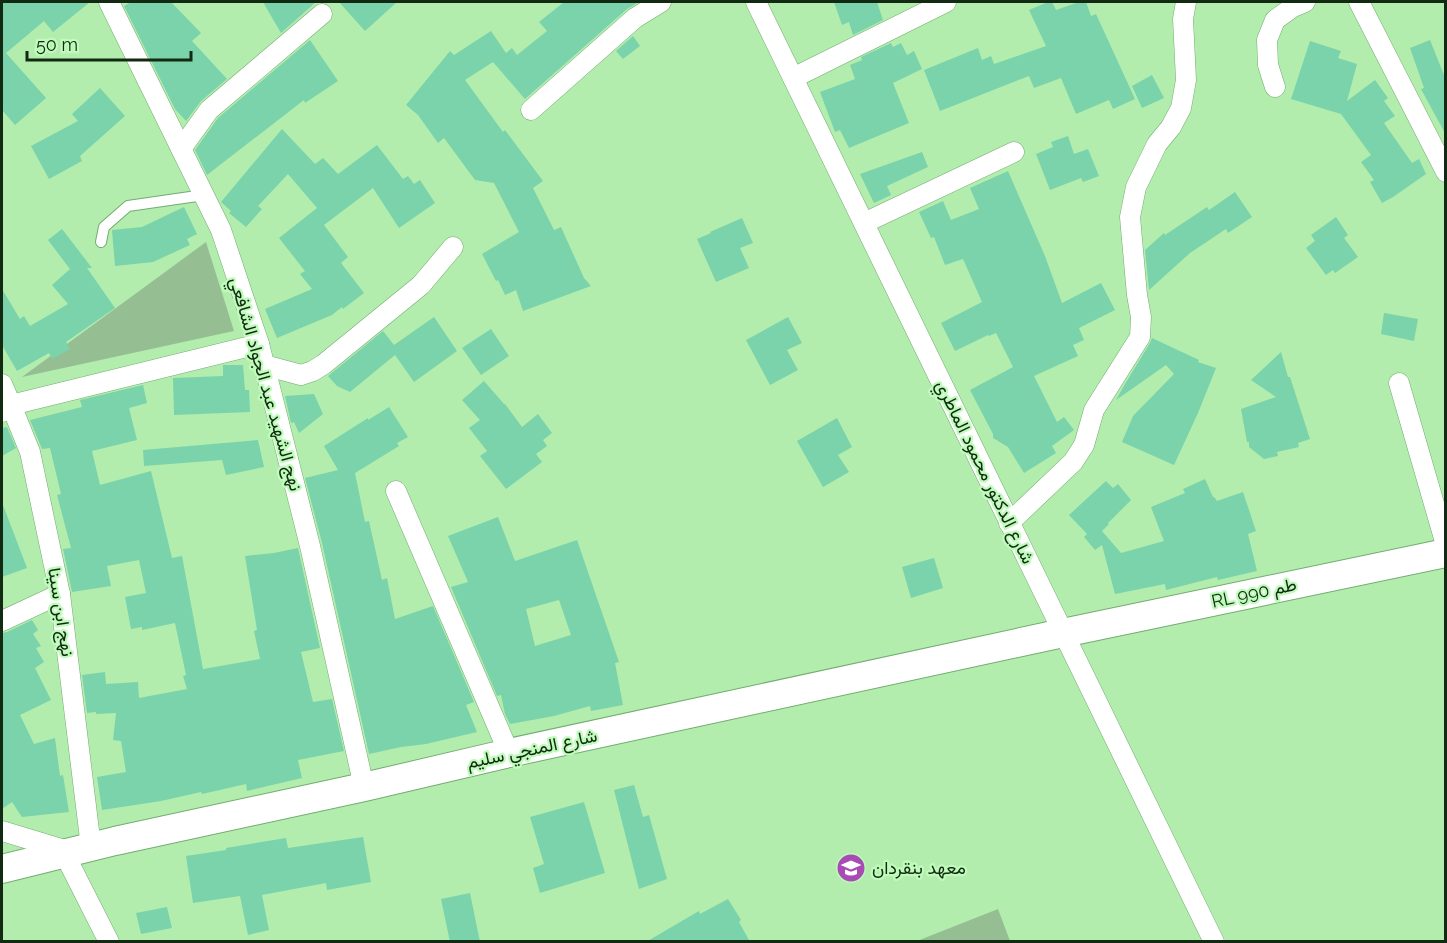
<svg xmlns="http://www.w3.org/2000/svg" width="1447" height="943" viewBox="0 0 1447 943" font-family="Raleway,Vazirmatn,sans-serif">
	<rect width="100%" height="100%" fill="#b2edae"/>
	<g fill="#96be93">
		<polygon points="206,242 234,331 22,377"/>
		<polygon points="998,909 1010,941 917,941"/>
	</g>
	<g fill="#7ad3aa" fill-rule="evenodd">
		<polygon points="2,2 90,2 53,32 44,21 6,53 46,98 15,125 2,110"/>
		<polygon points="131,2 171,2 201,33 192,41 227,79 201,101 186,121 175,109 124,6"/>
		<polygon points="263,2 316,2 281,33"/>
		<polygon points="339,2 397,2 365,31"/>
		<polygon points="564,2 639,2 627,9 525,99 493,62 465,80 503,132 505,130 543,181 533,188 554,230 561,227 584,278 591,286 523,311 516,290 505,295 498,280 496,281 482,254 519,232 494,183 475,180 444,138 438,143 418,115 406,105 450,51 454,55 491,31 506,53 512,48 517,55 547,31 539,22"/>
		<polygon points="834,2 877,2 883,20 853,35 849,22 842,25"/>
		<polygon points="1048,2 1052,2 1056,10 1079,2 1086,2 1091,16 1096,14 1135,99 1113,109 1109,100 1076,114 1061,78 1034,88 1029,76 940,111 924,70 978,48 982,60 991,56 994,64 1046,46 1029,10"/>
		<polygon points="633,36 640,46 623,59 616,51"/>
		<polygon points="310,40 338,81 305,103 304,100 207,175 195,150 218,118"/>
		<polygon points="1430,40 1446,80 1446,135 1421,89 1424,88 1410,48"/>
		<polygon points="1310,41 1341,51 1338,58 1357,64 1347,101 1375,80 1388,98 1384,101 1395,116 1384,123 1412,163 1419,159 1426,174 1393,197 1382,203 1370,182 1374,180 1361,162 1371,155 1341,114 1291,99"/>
		<polygon points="891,43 893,47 901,43 907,55 914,51 922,69 893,83 909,123 849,148 840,130 835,132 820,92 855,79 850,65 862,60 861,57"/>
		<polygon points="1152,75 1164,98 1142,108 1132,86"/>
		<polygon points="100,88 125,116 80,156 82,161 49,179 31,146 78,121 72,114"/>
		<polygon points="282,129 315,164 323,158 338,174 377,145 403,179 408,176 414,184 420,180 435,203 399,228 373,188 324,225 348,257 341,263 364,293 343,309 342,307 332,315 277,338 265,309 312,289 300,274 305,271 279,238 317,208 288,174 258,206 262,209 246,227 229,213 231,211 221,202"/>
		<polygon points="1068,136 1074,154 1088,149 1099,176 1083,182 1081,178 1050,190 1036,154 1053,147 1051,142"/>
		<polygon points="922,152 928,167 887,186 891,195 874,203 860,174"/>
		<polygon points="1008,171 1045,256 1062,303 1101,283 1115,310 1079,328 1084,340 1073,345 1078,356 1034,376 1057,422 1064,417 1074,430 1052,446 1056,453 1024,473 1008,447 993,438 993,434 970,390 1013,367 996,333 989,336 988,335 955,351 941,323 982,302 963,259 945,265 934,237 931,238 919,212 943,201 951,220 979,209 970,188"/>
		<polygon points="1235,192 1252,217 1228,233 1226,229 1190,253 1149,290 1145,250 1164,233 1165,235 1207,207 1209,210"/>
		<polygon points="184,207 197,234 187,239 190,245 153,262 115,266 112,230 142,227"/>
		<polygon points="1336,217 1348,235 1344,238 1358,257 1335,273 1333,270 1326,275 1306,248 1315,241 1311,235"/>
		<polygon points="742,218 753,243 740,248 749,268 716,282 697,239 711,233 710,232"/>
		<polygon points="62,229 92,268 87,268 115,308 66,342 70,349 52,359 49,353 17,371 2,345 2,289 20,319 24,316 30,326 68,304 52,285 70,269 48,240"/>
		<polygon points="1384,313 1418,319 1414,341 1381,334"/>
		<polygon points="434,317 457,351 414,382 395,355 350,392 337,386 328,376 383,331 394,345"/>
		<polygon points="788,317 802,343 787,350 798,370 770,385 746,340"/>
		<polygon points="491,329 509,356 481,375 462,348"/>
		<polygon points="1152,338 1199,360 1198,362 1216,368 1198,413 1174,465 1122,442 1133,416 1174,374 1166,365 1116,400 1125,384 1150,343"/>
		<polygon points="1281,352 1288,377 1290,377 1310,439 1298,443 1299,447 1277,452 1278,456 1264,459 1249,447 1249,442 1247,442 1241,409 1276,397 1251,380"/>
		<polygon points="223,365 243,365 245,390 249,390 250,412 174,415 173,378 223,376"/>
		<polygon points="484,381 504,404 505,404 522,427 538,414 552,433 543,440 547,446 536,454 542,462 506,489 480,456 487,451 469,428 480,420 462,400"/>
		<polygon points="143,385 147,403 129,408 137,440 92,451 100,485 151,471 172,558 182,556 203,669 260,659 254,631 257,630 245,556 274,553 298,548 320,648 301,652 313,702 332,699 344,751 298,760 302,778 247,791 246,784 202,794 201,792 161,801 102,810 97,777 126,772 121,741 113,740 116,713 96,714 96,712 87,713 82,675 105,672 106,684 138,682 139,698 187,689 183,676 186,675 175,623 142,630 142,627 131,629 125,597 146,593 139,560 107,566 111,586 72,592 63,549 71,548 57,495 61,494 50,448 42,449 30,420 82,407 80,400"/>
		<polygon points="314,394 323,414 299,433 294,422 291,423 285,396"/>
		<polygon points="389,407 408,437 397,443 399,446 355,473 365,522 369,521 382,580 387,578 395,619 433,606 474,702 466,705 477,732 426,744 401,747 369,754 322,543 305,478 338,470 324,446 368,418 368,420"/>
		<polygon points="837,418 852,447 838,455 849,472 823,487 797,441"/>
		<polygon points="7,427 16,448 2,456 2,428"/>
		<polygon points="258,440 264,467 226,475 222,460 144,466 143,450"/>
		<polygon points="1205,479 1213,497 1214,497 1217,501 1243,492 1256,531 1248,534 1257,571 1218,580 1217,577 1166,590 1165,584 1115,594 1102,545 1095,550 1084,537 1087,534 1069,515 1106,481 1113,488 1118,484 1131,500 1108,523 1109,524 1102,531 1121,553 1164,541 1151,507 1185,493 1183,489"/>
		<polygon points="3,505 27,568 2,577 2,506"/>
		<path d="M498 517 515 561 577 540 619 662 615 663 623 705 591 711 590 706 554 716 510 724 505 714 501 695 497 696 451 587 468 582 448 536ZM559 600 571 635 535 646 526 609Z"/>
		<polygon points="934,558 943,588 911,598 902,567"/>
		<polygon points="32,620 38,630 33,634 41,646 36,648 44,662 35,668 51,700 20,715 34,744 55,738 60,776 63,775 69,812 22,817 12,802 2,809 2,633 7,632"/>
		<polygon points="634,785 643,817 649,815 667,879 639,889 614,790"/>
		<polygon points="584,802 605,873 540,893 533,868 544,864 530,817"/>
		<polygon points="363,837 371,882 327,890 326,883 262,895 269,930 248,935 240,896 193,903 186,856 226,850 226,848 286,838 288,848"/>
		<polygon points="470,893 480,942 450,942 441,899"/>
		<polygon points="728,899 741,920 739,922 750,942 646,942 699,911 700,914"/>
		<polygon points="167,907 172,928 141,934 136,913"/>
	</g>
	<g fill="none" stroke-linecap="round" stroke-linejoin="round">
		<g stroke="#73ac70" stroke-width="12">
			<polyline id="lane" points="101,242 104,227 128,206 204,195"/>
		</g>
		<g stroke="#73ac70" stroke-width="21">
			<g id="street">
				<polyline points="109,2 221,230 259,344 310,546 364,787"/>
				<polyline points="756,2 1214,942"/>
				<polyline points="1359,2 1446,172"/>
				<polyline points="793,78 946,2"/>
				<polyline points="1275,87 1268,65 1267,40 1275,20 1293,7 1305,2"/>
				<polyline points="531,110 635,18 661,2"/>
				<polyline points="181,149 209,110 322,14"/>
				<polyline points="864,223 1014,152"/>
				<polyline points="264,365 301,375 313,371 324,364 421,285 453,247"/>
				<polyline points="1399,383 1446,545"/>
				<polyline points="2,384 11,405 30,452 60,594 91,847"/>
				<polyline points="2,412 11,405 259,344"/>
				<polyline points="396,491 509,753"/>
				<polyline points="1009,523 1073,462 1084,445 1094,410 1140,337 1141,317 1137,295 1130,217 1136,187 1157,144 1171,127 1181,108 1186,80 1183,19 1186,2"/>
				<polyline points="2,621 60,594"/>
				<polyline points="2,831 68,851"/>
				<polyline points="64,853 109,942"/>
			</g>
		</g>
		<g stroke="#73ac70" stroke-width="30">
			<polyline id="secondary" points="2,869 115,841 364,787 509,753 1063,633 1446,553"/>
		</g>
		<use href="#lane" stroke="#fff" stroke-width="10"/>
		<use href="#street" stroke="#fff" stroke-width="20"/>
		<use href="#secondary" stroke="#fff" stroke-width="28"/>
	</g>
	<defs>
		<g id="school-disc" transform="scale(1.5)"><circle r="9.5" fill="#a94bb4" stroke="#bffbbb"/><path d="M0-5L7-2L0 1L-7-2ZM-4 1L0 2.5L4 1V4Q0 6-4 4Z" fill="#fff"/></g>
	</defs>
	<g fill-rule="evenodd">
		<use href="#school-disc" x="851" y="868"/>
	</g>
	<g text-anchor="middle" stroke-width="4.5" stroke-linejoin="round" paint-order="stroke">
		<g font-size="18" fill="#132a12" stroke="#bffbbb">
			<text transform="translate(266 384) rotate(74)" y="6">نهج الشهيد عبد الجواد الشافعي</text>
			<text transform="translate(985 472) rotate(64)" y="6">شارع الدكتور محمود الماطري</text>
			<text transform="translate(1254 593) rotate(-12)" y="6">RL طم 990</text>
			<text transform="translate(61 612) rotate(81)" y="6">نهج ابن سينا</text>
			<text transform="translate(532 749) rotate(-12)" y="6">شارع المنجي سليم</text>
		</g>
		<g font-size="18" fill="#132a12" stroke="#bffbbb" text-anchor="start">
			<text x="872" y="874">معهد بنقردان</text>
		</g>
	</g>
	<rect width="1447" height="943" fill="none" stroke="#132a12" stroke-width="6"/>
	<path d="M27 51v9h164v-9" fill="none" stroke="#132a12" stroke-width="3"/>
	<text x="36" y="51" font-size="18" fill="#132a12" stroke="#bffbbb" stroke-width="4.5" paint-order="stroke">50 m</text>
</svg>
